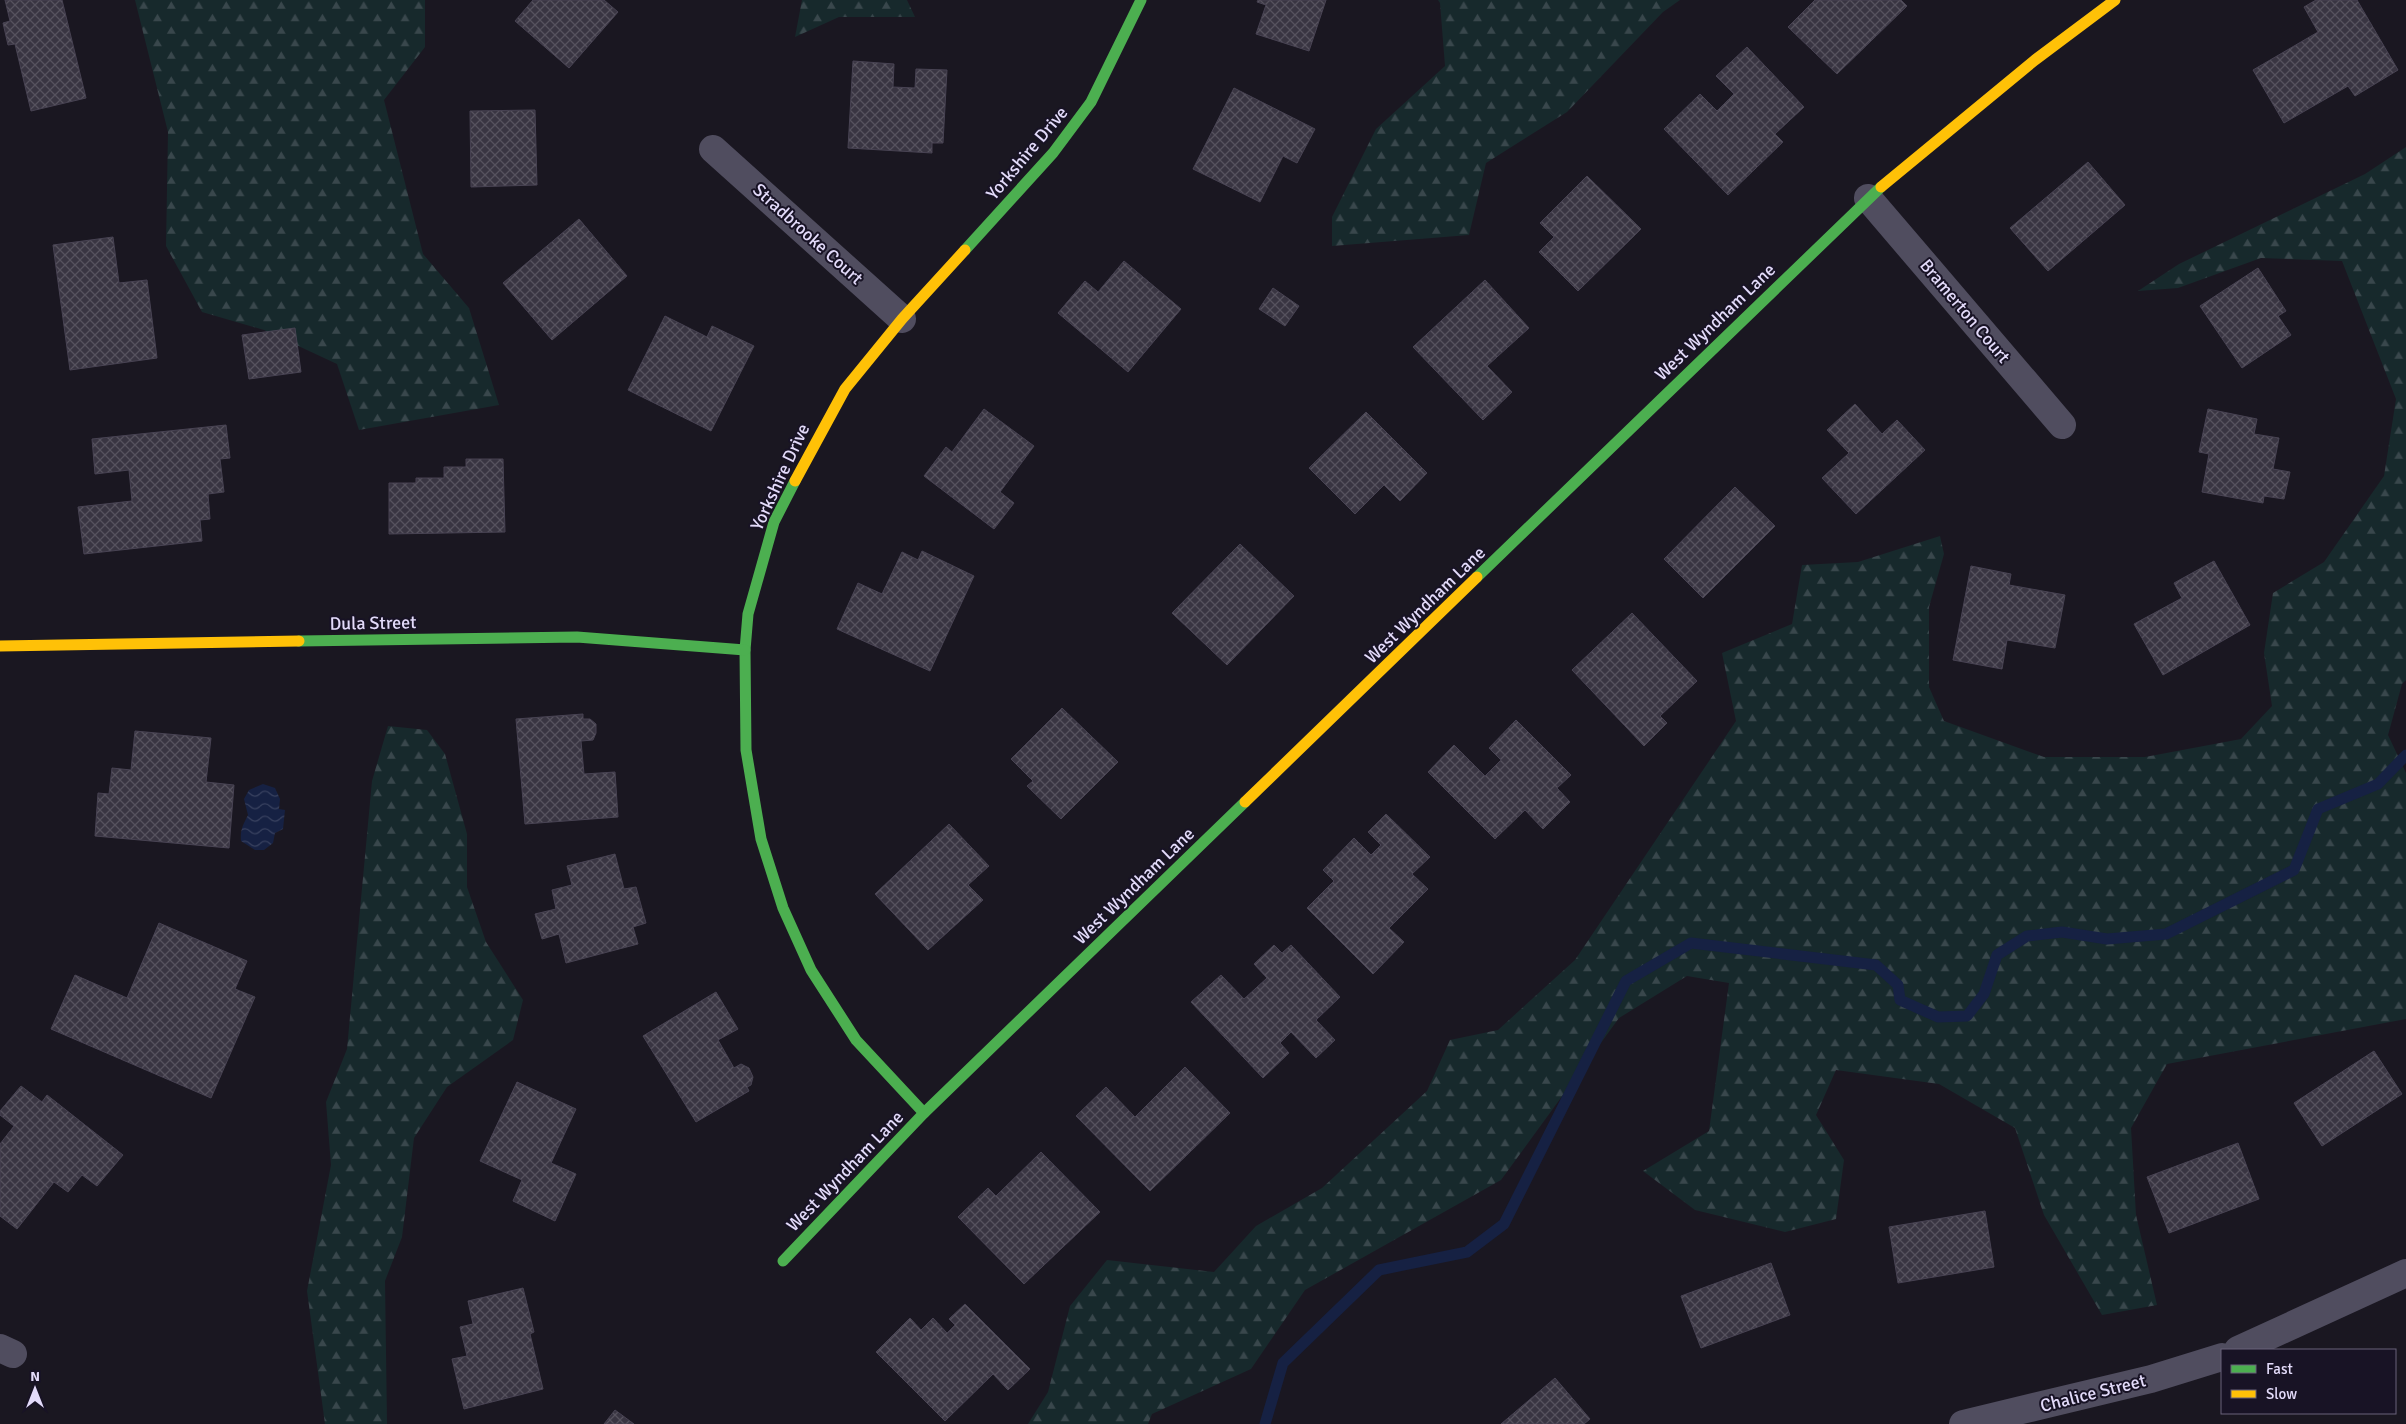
<svg xmlns="http://www.w3.org/2000/svg" width="2406" height="1424" viewBox="0 0 2406 1424" font-family="Signika,sans-serif">
	<defs>
		<pattern id="forest-firs" width="22" height="20" patternUnits="userSpaceOnUse" patternTransform="scale(1.25)"><rect width="22" height="20" fill="#17292c"/><path d="M5 1l3.5 6h-7zM16 11l3.5 6h-7z" fill="#39474c"/></pattern>
		<pattern id="water-waves" width="16" height="10" patternUnits="userSpaceOnUse" patternTransform="scale(1.25)"><rect width="16" height="10" fill="#162143"/><path d="M0 5q4-4 8 0t8 0" fill="none" stroke="#38415f"/></pattern>
		<pattern id="building-cross-hatch" width="8" height="8" patternUnits="userSpaceOnUse" patternTransform="scale(1.25)"><rect width="8" height="8" fill="#393542"/><path d="M0 0l8 8M0 8l8-8" fill="none" stroke="#56525e"/></pattern>
	</defs>
	<rect width="100%" height="100%" fill="#1a1721"/>
	<g fill="url(#forest-firs)">
		<polygon points="135,0 425,0 425,47 384,100 423,254 469,308 499,405 359,430 337,364 264,330 202,312 166,246 168,132"/>
		<polygon points="802,0 907,0 915,17 839,17 795,37"/>
		<polygon points="1438,0 1680,0 1663,12 1567,112 1486,163 1469,235 1332,246 1332,217 1376,129 1445,66 1440,3"/>
		<polygon points="2406,147 2406,680 2402,684 2388,735 2406,773 2406,1019 2167,1064 2131,1128 2136,1215 2157,1305 2102,1315 2044,1215 2015,1128 1939,1084 1836,1070 1816,1115 1844,1160 1836,1219 1785,1232 1695,1210 1643,1171 1709,1131 1729,983 1687,976 1619,1018 1501,1180 1305,1290 1251,1369 1152,1414 1148,1424 1028,1424 1048,1392 1070,1306 1107,1260 1214,1272 1256,1226 1322,1188 1427,1091 1450,1040 1498,1030 1575,960 1736,721 1722,653 1792,624 1802,565 1858,562 1940,536 1944,554 1929,607 1929,687 1944,721 2044,757 2145,757 2241,739 2272,706 2264,653 2273,593 2324,562 2384,476 2396,399 2342,261 2261,258 2178,288 2138,291 2179,264 2365,174"/>
		<polygon points="388,726 427,730 445,754 467,834 467,887 486,942 523,1000 513,1040 447,1087 414,1138 402,1237 385,1281 387,1424 325,1424 307,1291 331,1165 326,1102 347,1049 372,781"/>
	</g>
	<path fill="url(#water-waves)" d="M263 784 275 788 280 799 279 809 285 810 283 829 275 833 273 843 264 850H255L241 841C240 830 243 825 248 815L244 799 249 790Z"/>
	<g fill="none" stroke-linecap="round" stroke-linejoin="round">
		<polyline stroke="#162143" stroke-width="11" points="1265,1424 1283,1363 1379,1270 1467,1252 1504,1224 1626,981 1691,943 1876,965 1898,985 1900,1000 1938,1017 1967,1016 1984,994 1997,955 2027,936 2062,932 2107,939 2166,934 2294,870 2318,809 2378,784 2406,755"/>
	</g>
	<g fill="url(#building-cross-hatch)" stroke="#484353">
		<polygon points="5,0 62,0 86,98 31,111 15,44 8,45 3,23 10,21"/>
		<polygon points="533,0 604,0 618,12 569,68 515,21"/>
		<polygon points="1258,0 1326,0 1309,51 1256,34 1266,5 1257,2"/>
		<polygon points="1815,0 1901,0 1907,6 1837,74 1788,27"/>
		<polygon points="2316,0 2357,0 2398,70 2355,96 2348,86 2284,123 2253,70 2318,32 2304,7"/>
		<polygon points="1747,47 1804,107 1775,134 1783,142 1728,195 1664,129 1700,94 1717,111 1734,94 1716,76"/>
		<polygon points="853,61 894,64 893,87 915,88 916,69 947,70 943,143 932,143 932,153 848,148"/>
		<polygon points="1234,88 1315,129 1297,163 1283,156 1260,202 1193,169"/>
		<polygon points="535,110 537,185 471,187 470,111"/>
		<polygon points="2088,162 2125,205 2048,271 2010,228"/>
		<polygon points="1587,176 1641,229 1578,291 1539,252 1554,237 1540,223"/>
		<polygon points="579,219 627,276 552,340 503,283"/>
		<polygon points="113,237 119,283 147,280 157,358 70,370 53,245"/>
		<polygon points="1124,261 1181,309 1128,372 1058,313 1085,281 1098,292"/>
		<polygon points="2258,268 2286,311 2278,316 2291,335 2242,368 2200,306"/>
		<polygon points="1485,280 1529,328 1487,366 1512,392 1483,420 1413,347"/>
		<polygon points="1273,288 1299,306 1285,326 1259,309"/>
		<polygon points="665,316 707,337 712,326 754,346 711,431 628,390"/>
		<polygon points="295,328 301,372 249,379 242,335"/>
		<polygon points="1855,404 1882,434 1897,420 1925,450 1856,514 1822,478 1849,453 1827,430"/>
		<polygon points="984,409 1034,446 1000,492 1014,503 994,529 924,476 946,447 952,452"/>
		<polygon points="2208,409 2257,419 2254,434 2279,438 2273,469 2290,472 2284,499 2264,496 2263,503 2202,492 2209,454 2199,452"/>
		<polygon points="1366,412 1427,473 1400,501 1384,485 1355,514 1309,468"/>
		<polygon points="226,425 230,458 220,459 224,492 208,494 210,519 200,520 202,541 84,554 78,507 132,501 129,470 95,474 92,439"/>
		<polygon points="466,459 503,459 505,532 389,534 389,483 416,483 416,478 444,478 444,467 466,467"/>
		<polygon points="1735,487 1775,526 1703,598 1664,559"/>
		<polygon points="1240,544 1294,596 1227,665 1172,613"/>
		<polygon points="922,551 974,576 930,671 837,629 858,583 882,594 902,552 918,560"/>
		<polygon points="2214,561 2250,625 2163,675 2134,624 2182,598 2174,583"/>
		<polygon points="1971,566 2011,574 2009,585 2065,595 2055,648 2007,640 2002,669 1953,660"/>
		<polygon points="1632,613 1697,681 1660,716 1667,723 1644,746 1572,670"/>
		<polygon points="1062,708 1118,762 1061,819 1027,786 1033,781 1011,759"/>
		<polygon points="583,714 583,719 590,719 596,724 596,733 593,740 581,741 584,774 615,772 618,817 525,824 516,719"/>
		<polygon points="1516,720 1571,775 1557,788 1570,802 1543,829 1525,810 1495,839 1428,772 1454,745 1485,776 1501,760 1489,748"/>
		<polygon points="135,731 211,738 206,782 234,785 229,848 95,836 98,793 109,794 112,768 131,770"/>
		<polygon points="1386,814 1430,857 1412,874 1428,889 1389,928 1404,942 1373,974 1307,908 1334,881 1323,870 1354,838 1371,855 1381,845 1368,832"/>
		<polygon points="949,824 989,866 968,885 983,900 928,950 875,894"/>
		<polygon points="615,854 624,889 636,887 646,923 633,927 638,944 566,963 559,934 542,939 535,914 556,909 552,890 572,885 567,866"/>
		<polygon points="159,923 247,961 235,989 255,997 211,1098 51,1029 75,975 127,998"/>
		<polygon points="1274,945 1282,953 1291,945 1340,997 1316,1020 1335,1040 1316,1058 1291,1032 1280,1043 1289,1053 1263,1078 1191,1002 1221,975 1244,999 1267,978 1254,964"/>
		<polygon points="716,992 738,1029 718,1040 734,1068 741,1064 749,1068 753,1077 751,1085 747,1087 749,1091 696,1122 643,1036"/>
		<polygon points="2374,1051 2402,1094 2322,1146 2294,1103"/>
		<polygon points="1185,1067 1230,1113 1150,1191 1076,1116 1106,1087 1135,1117"/>
		<polygon points="517,1082 576,1109 551,1163 576,1174 555,1221 513,1201 522,1180 480,1161"/>
		<polygon points="21,1086 42,1102 47,1095 123,1155 97,1186 82,1175 68,1192 54,1182 17,1229 0,1216 0,1144 14,1126 0,1115 0,1111"/>
		<polygon points="2238,1143 2259,1199 2169,1233 2147,1177"/>
		<polygon points="1041,1152 1100,1212 1024,1284 958,1217 988,1188 996,1196"/>
		<polygon points="1985,1211 1994,1267 1898,1283 1889,1227"/>
		<polygon points="1771,1263 1790,1315 1701,1348 1681,1296"/>
		<polygon points="523,1288 534,1332 530,1334 543,1389 464,1409 452,1359 467,1356 460,1327 473,1324 468,1301"/>
		<polygon points="965,1304 1030,1369 1008,1390 993,1374 945,1421 876,1352 910,1318 921,1330 933,1318 947,1333 955,1325 949,1319"/>
		<polygon points="1555,1378 1590,1419 1584,1424 1501,1424"/>
		<polygon points="615,1410 634,1424 604,1424"/>
	</g>
	<g fill="none" stroke-linecap="round" stroke-linejoin="round">
		<g stroke="#504d5f" stroke-width="28">
			<polyline points="713,149 902,319"/>
			<polyline points="1868,198 2062,425"/>
			<polyline points="0,1348 13,1354"/>
			<polyline points="2238,1350 2406,1273"/>
			<polyline points="1963,1424 2151,1379 2222,1357"/>
		</g>
		<g stroke="#4caf50" stroke-width="11">
			<polyline points="965,250 1053,153 1091,102 1141,0"/>
			<polyline points="795,481 774,522 748,614 745,650 746,750 761,839 783,908 811,970 856,1040 924,1113"/>
			<polyline points="1477,577 1881,187"/>
			<polyline points="299,641 577,637 745,650"/>
			<polyline points="783,1261 924,1113 1245,802"/>
		</g>
		<g stroke="#ffc107" stroke-width="11">
			<polyline points="1881,187 2035,60 2115,0"/>
			<polyline points="795,481 845,389 902,319 965,250"/>
			<polyline points="0,646 299,641"/>
			<polyline points="1245,802 1477,577"/>
		</g>
	</g>
	<g text-anchor="middle" stroke-width="4" stroke-linejoin="round" paint-order="stroke">
		<g font-size="18" fill="#e3dbfa" stroke="#181325">
			<text transform="translate(1027 153) rotate(-50)" y="6">Yorkshire Drive</text>
			<text transform="translate(808 234) rotate(42)" y="6">Stradbrooke Court</text>
			<text transform="translate(1965 311) rotate(50)" y="6">Bramerton Court</text>
			<text transform="translate(1715 322) rotate(-44)" y="6">West Wyndham Lane</text>
			<text transform="translate(780 477) rotate(-65)" y="6">Yorkshire Drive</text>
			<text transform="translate(1425 605) rotate(-44)" y="6">West Wyndham Lane</text>
			<text transform="translate(373 623) rotate(-1)" y="6">Dula Street</text>
			<text transform="translate(1134 886) rotate(-44)" y="6">West Wyndham Lane</text>
			<text transform="translate(845 1171) rotate(-46)" y="6">West Wyndham Lane</text>
			<text transform="translate(2093 1393) rotate(-14)" y="6">Chalice Street</text>
		</g>
	</g>
	<rect x="2221" y="1349" width="175" height="65" fill="#181325" stroke="#69637a"/>
	<rect x="2231" y="1365" width="25" height="8" fill="#4caf50" stroke="#69637a"/>
	<text x="2266" y="1374" font-size="15" fill="#e3dbfa">Fast</text>
	<rect x="2231" y="1390" width="25" height="8" fill="#ffc107" stroke="#69637a"/>
	<text x="2266" y="1399" font-size="15" fill="#e3dbfa">Slow</text>
	<g transform="translate(35 1389)" stroke="#181325" stroke-width="4" paint-order="stroke">
	<path d="M0-4L9 19L0 12L-9 19Z" fill="#e3dbfa"/>
	<text y="-8" font-size="14" font-weight="bold" text-anchor="middle" fill="#e3dbfa">N</text>
	</g>
</svg>
